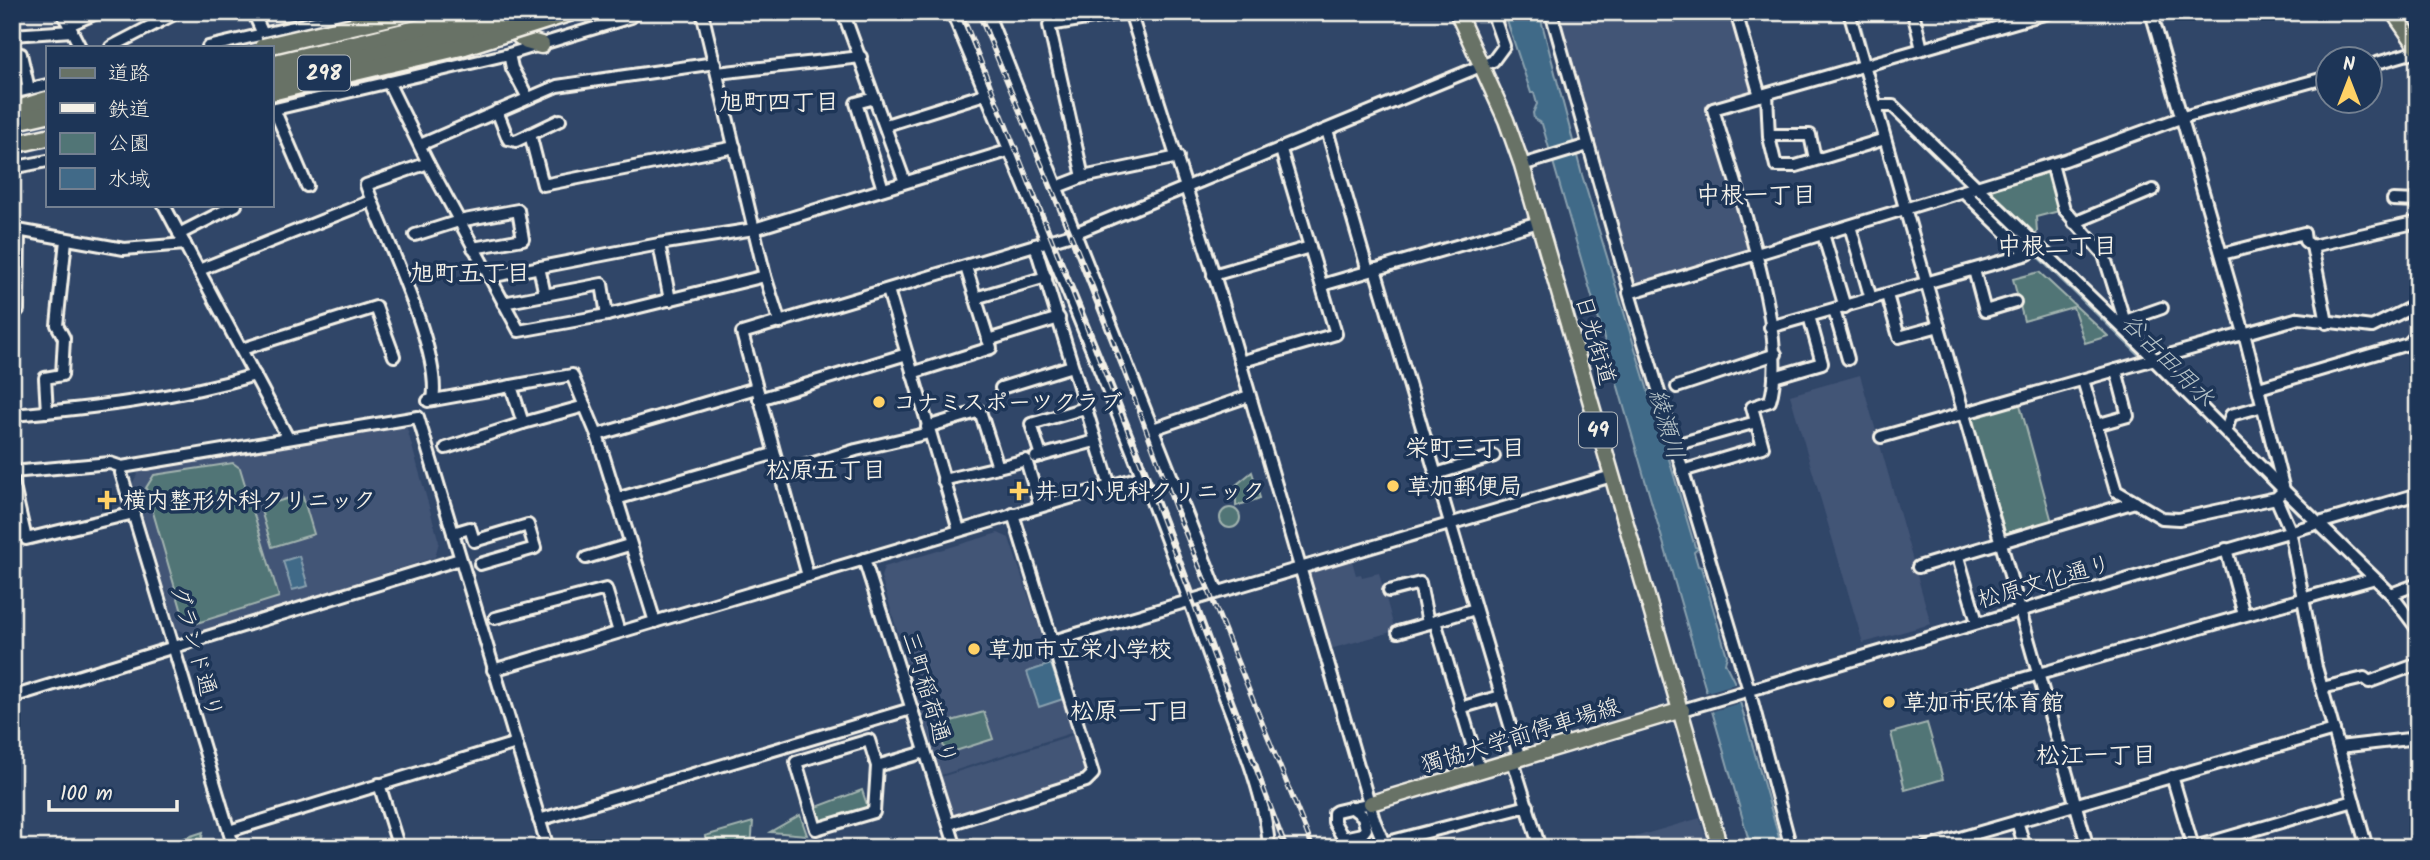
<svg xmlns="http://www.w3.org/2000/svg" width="2430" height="860" viewBox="0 0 2430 860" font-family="Kalam,'Klee One',sans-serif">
	<rect width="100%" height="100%" fill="#304668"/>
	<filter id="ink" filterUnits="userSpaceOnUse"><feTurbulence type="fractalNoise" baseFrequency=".0143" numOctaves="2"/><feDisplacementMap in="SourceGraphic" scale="14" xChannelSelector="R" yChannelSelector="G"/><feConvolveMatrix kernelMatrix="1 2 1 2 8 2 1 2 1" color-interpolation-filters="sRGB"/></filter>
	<g filter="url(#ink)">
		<g fill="#425476">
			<polygon points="1555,12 1730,12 1752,91 1708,108 1747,250 1640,283 1631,278"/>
			<polygon points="1860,375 1931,624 1863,643 1790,395"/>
			<polygon points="406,425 439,542 435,557 191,636 176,628 133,482 140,470"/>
			<polygon points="998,533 1009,538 1074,732 941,775 881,577 884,567"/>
			<polygon points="1351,557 1356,575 1361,574 1362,577 1379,573 1395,631 1330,649 1307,569"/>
			<polygon points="1073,735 1086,775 954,816 941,777"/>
			<polygon points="1700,818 1709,848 1638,848 1635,837"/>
		</g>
		<g fill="#517576" stroke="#a2b3af" stroke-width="2">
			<polygon points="2048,172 2059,211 2036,217 2037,232 2033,235 1986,190"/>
			<polygon points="2039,272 2108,336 2085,343 2073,307 2024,321 2013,279"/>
			<polygon points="2019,401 2052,522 2006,537 1971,416"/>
			<polygon points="233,463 240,468 279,597 194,624 184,619 146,488 154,475"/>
			<polygon points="1252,472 1260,498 1236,506 1236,485"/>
			<polygon points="302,494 314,534 272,547 260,507"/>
			<circle cx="1230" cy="518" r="10"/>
			<polygon points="984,712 993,739 946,754 937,725"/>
			<polygon points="1927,723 1943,779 1905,790 1891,733"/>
			<polygon points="862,790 869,811 819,824 814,808"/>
			<polygon points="800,815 807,835 770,832"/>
			<polygon points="753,822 751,848 707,847 705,836"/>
			<polygon points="203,832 200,848 154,848"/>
		</g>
		<g fill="#416a88" stroke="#89a0ae" stroke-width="2">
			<path d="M1504 12H1539L1582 175 1660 430 1663 431 1661 432 1695 547 1699 548 1694 552 1698 566 1701 567 1727 656 1725 663 1734 681 1782 848H1751C1683 606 1611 365 1542 124L1534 119 1533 113 1537 104 1534 93H1531Z"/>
			<polygon points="299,556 308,586 292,590 283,561"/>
			<polygon points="1051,664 1063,699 1039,707 1027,672"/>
		</g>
		<polygon fill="#304668" points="1738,683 1743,702 1710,712 1704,693"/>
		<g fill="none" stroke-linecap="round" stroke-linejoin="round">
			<g stroke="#89a0ae" stroke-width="2.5">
				<polyline points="1857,12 1870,60"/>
				<polyline points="1871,66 1880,99"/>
				<polyline points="1891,113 1962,183"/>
				<polyline points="1976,196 2028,246"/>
				<polyline points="2034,253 2142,358"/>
				<polyline points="2150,365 2195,409"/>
				<polyline points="2254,468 2276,491"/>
				<polyline points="2283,498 2299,515"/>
			</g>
			<g stroke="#f4f1e8" stroke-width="16">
				<g id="minor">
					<polyline points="62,12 80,47"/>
					<polyline points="253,12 263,34"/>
					<polyline points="702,12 765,276 780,323"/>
					<polyline points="843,12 905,182"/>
					<path d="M952 12C1039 222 1129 432 1206 646 1226 704 1266 789 1269 848"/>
					<polyline points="987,12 1217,591"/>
					<polyline points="1130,12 1222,300 1374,820 1386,848"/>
					<polyline points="1551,12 1630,292"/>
					<polyline points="1736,12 1760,96"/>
					<polyline points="1849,12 2088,848"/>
					<polyline points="1913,12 1922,49"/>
					<polyline points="2151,12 2244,333 2284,490 2391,594 2418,630"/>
					<polyline points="69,25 99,12"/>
					<polyline points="12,35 72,31"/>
					<polyline points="111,47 178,12"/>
					<polyline points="208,47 357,12"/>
					<polyline points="12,53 21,54 29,89"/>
					<polyline points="509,54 512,68 528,98"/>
					<polyline points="2370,65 2418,51"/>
					<polyline points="717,73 861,57"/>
					<polyline points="388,82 428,163 519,331 607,315 765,276"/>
					<polyline points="12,93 47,85"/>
					<polyline points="1767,94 1769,137 1776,166 1796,166 1885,139"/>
					<polyline points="875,98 856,103 883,189"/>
					<polyline points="1876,106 1893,106 2155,359"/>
					<polyline points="274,109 307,186"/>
					<polyline points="271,110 509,54 631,17 635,12"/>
					<polyline points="497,111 508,139 516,141 560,120"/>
					<polyline points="886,125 985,94"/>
					<polyline points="1327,130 1368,271"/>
					<polyline points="530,134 543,185 735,147"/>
					<polyline points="1769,135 1810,135 1815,159"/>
					<polyline points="420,145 557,86 715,63"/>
					<path d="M428 163 366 185C384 237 442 350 433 400"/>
					<polyline points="2052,164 2064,209 2104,255 2128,332"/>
					<polyline points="1522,165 1588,145"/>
					<polyline points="12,168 47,161"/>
					<polyline points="1083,177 1049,25 1130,12"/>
					<polyline points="1057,187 1083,177 1178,157"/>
					<polyline points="1963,191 2028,254"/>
					<polyline points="2393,200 2418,201"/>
					<polyline points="164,205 288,438"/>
					<polyline points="2074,223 2153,190"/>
					<polyline points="1850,226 1871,299"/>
					<polyline points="12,229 124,249 185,244"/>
					<polyline points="179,234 236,205"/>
					<polyline points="1823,234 1845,307"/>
					<polyline points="415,235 459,221 518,210 523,239 473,248"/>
					<polyline points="659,244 670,300"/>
					<polyline points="1035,245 1110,486"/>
					<polyline points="2222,254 2304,233 2305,241 2312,246"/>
					<polyline points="539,267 545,295"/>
					<polyline points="1375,269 1520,759"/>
					<polyline points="199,270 371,201"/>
					<polyline points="1974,270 1985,311 2015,302"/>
					<polyline points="1213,275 1310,247"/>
					<polyline points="489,277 659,244 754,229 1011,150"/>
					<polyline points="1322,285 1539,222"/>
					<polyline points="888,290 959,530"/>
					<polyline points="1887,295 1899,337 1939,326"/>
					<polyline points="975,298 1046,277"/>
					<polyline points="503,303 602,284 607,315"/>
					<polyline points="12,309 18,310 19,230"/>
					<polyline points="1834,310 1848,359"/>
					<polyline points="2125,321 2162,308"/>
					<polyline points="2327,323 2312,246 2418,222"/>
					<polyline points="1770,327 2028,254"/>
					<polyline points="988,340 1059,318"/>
					<polyline points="242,349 376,307 394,356"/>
					<polyline points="1240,362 1336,334 1281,150"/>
					<polyline points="912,373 991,348 966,267"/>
					<polyline points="1774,377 1822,363 1809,316"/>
					<polyline points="2083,380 2116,491 2162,518 2179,519 2276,498 2284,490 2153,359"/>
					<polyline points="511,386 523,423 585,406"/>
					<polyline points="1677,387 1776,354"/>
					<polyline points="1001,388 1072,366"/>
					<polyline points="2259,388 2408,344 2418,334"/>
					<polyline points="759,399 907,354"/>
					<polyline points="428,401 572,375 597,435 655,622"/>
					<polyline points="47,412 45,378 62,375 64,338 57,325 66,240"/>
					<path d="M12 415C94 408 177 398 255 375"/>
					<polyline points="2096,425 2128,416 2116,370"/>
					<polyline points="927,427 980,411 998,467 1026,460 1040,506"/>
					<polyline points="1153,429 1249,396"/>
					<polyline points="2226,431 2231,415 2263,406"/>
					<polyline points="597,435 756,388"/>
					<polyline points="1881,437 2299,318 2372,327 2418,304"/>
					<polyline points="1675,445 1756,422"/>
					<polyline points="446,448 523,423"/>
					<polyline points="1041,456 1031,424 1085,408"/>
					<polyline points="1036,457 1095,441"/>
					<polyline points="122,467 121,473 234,848"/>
					<path d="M1682 471 1763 447 1752 407 1770 401C1791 336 1733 177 1713 109L2051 12"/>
					<polyline points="12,472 110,463 122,467 418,417 548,848"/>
					<polyline points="778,474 856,450 929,433"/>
					<polyline points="1436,474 1494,456"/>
					<polyline points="12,478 26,539 134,513"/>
					<polyline points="943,480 998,467"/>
					<polyline points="2276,498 2290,530 2316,667 2367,848"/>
					<polyline points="616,499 773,454"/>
					<polyline points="453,533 470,528 474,541 528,525 535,548 480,564"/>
					<polyline points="2226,549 2244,615"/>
					<polyline points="1958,557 1977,622"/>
					<polyline points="586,558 629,545"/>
					<polyline points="864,559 956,848"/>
					<polyline points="1918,567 2135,502"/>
					<polyline points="808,576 742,333 1075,233 1493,61 1504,46 1492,12"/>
					<polyline points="1389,591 1420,583 1428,623"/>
					<polyline points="2391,594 2418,584"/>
					<polyline points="1475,609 1435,621 1480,771"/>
					<polyline points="495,618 606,589 619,632"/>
					<polyline points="1398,632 1433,622"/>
					<polyline points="1053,641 1612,476"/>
					<polyline points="493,670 1140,477"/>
					<polyline points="2322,688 2364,678 2369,682 2418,664"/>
					<polyline points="12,697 460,559"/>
					<polyline points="1934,704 2372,579"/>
					<polyline points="1460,708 1501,696"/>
					<polyline points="1682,710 2418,494"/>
					<polyline points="2339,747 2418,738"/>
					<polyline points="1513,761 1540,848"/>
					<polyline points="877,766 874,812 816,829 796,762 869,740 877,766 925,752"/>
					<polyline points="2172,776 2193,847"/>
					<polyline points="379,784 399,848"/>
					<polyline points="1351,807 1363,816 1366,829 1362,834 1343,838 1334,822 1334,813 1337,811 1371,803"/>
					<polyline points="539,820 911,709"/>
					<polyline points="2017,821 2025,848"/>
					<polyline points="949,824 1086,781 1093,774 1013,514"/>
					<polyline points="229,831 516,743"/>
					<polyline points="1384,843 1528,806"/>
					<polyline points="12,847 12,848"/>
					<polyline points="1791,848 1749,690 1629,293 2065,160 2183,117 2328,77"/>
					<polyline points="1925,848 2334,730"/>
					<polyline points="2191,848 2354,801"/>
				</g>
			</g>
			<g stroke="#f4f1e8" stroke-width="19">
				<g id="major">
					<polyline points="1457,12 1506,120 1522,165 1720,848"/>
					<polyline points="2393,12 2418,48"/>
					<polyline points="1371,803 1682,710"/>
				</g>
			</g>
			<g stroke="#f4f1e8" stroke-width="21">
				<g id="highway">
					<polyline points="511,29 527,41 541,45"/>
					<polyline points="271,55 453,12"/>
					<polyline points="12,111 47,100"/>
					<polyline points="12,122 47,114"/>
					<polyline points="12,145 47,137"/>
				</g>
			</g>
			<use href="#minor" stroke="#1d3557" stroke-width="10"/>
			<use href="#major" stroke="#687266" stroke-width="14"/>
			<use href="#highway" stroke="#687266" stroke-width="16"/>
			<g stroke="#f4f1e8" stroke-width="5">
				<g id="rail">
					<polyline points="961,12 1140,461 1286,848"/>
					<polyline points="978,12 1094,290 1176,510 1313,848"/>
				</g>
			</g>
			<use href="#rail" stroke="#1d3557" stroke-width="2.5" stroke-dasharray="8" stroke-linecap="butt"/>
			<g stroke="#f4f1e8" stroke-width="21" stroke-linecap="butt">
				<g id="highway-bridge">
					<polyline points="263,47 412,12"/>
					<polyline points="271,64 487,12"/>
					<polyline points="271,78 503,24"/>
					<polyline points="271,92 465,46 572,12"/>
				</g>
			</g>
			<use href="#highway-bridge" stroke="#687266" stroke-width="16"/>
		</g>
	</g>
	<g fill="#ffd166" stroke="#1d3557" stroke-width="2.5">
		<circle cx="879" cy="402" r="7"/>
		<circle cx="1393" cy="486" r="7"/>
		<path d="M1015.5 480.5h7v7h7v7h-7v7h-7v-7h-7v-7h7z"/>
		<path d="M103.5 489.5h7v7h7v7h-7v7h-7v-7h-7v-7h7z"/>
		<circle cx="974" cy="649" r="7"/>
		<circle cx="1889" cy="702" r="7"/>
	</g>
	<g text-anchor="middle" stroke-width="7" stroke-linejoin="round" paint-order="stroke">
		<g fill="#1d3557" stroke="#b4b9bc" stroke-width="2">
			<rect x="298" y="55.5" width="52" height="35" rx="5"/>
			<rect x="1579" y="412.5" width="38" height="35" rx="5"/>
		</g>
		<g font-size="21" font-weight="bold" fill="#f4f1e8">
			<text x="324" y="80">298</text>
			<text x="1598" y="437">49</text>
		</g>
		<g font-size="23" fill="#f4f1e8" stroke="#1d3557">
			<text transform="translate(1596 340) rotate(74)" y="8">日光街道</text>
			<text transform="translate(2044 581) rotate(-16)" y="8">松原文化通り</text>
			<text transform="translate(197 651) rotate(74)" y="8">グランド通り</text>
			<text transform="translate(930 698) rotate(73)" y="8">三町稲荷通り</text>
			<text transform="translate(1520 735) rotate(-17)" y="8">獨協大学前停車場線</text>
		</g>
		<g font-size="23" font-weight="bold" fill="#f4f1e8" stroke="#1d3557" text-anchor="start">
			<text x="893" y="410">コナミスポーツクラブ</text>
			<text x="1407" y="494">草加郵便局</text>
			<text x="1035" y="499">井口小児科クリニック</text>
			<text x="123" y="508">横内整形外科クリニック</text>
			<text x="988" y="657">草加市立栄小学校</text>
			<text x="1903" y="710">草加市民体育館</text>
		</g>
		<g font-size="24" font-weight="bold" fill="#f4f1e8" stroke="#1d3557">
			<text x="779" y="110">旭町四丁目</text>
			<text x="1756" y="203">中根一丁目</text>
			<text x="2057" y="254">中根二丁目</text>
			<text x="470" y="281">旭町五丁目</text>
			<text x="1465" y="456">栄町三丁目</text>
			<text x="826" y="478">松原五丁目</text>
			<text x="1130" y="719">松原一丁目</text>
			<text x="2096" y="763">松江一丁目</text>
		</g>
		<g font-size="24" font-style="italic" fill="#b5c2c6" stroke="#1d3557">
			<text transform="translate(2168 360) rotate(45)" y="8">谷古田用水</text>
			<text transform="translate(1667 424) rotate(74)" y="8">綾瀬川</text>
		</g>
	</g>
	<rect width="2430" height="860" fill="none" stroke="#1d3557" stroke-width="42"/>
	<rect x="21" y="21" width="2388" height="818" fill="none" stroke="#f4f1e8" stroke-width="2.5" filter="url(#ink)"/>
	<rect x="46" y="46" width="228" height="161" fill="#1d3557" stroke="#738091" stroke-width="2"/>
	<rect x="60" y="68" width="35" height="10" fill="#687266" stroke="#738091" stroke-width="2"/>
	<text x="108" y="80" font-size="21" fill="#f4f1e8">道路</text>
	<rect x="60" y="103" width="35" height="10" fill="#f4f1e8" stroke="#738091" stroke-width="2"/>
	<text x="108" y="116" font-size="21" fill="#f4f1e8">鉄道</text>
	<rect x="60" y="133" width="35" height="21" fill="#517576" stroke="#738091" stroke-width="2"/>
	<text x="108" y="150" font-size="21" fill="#f4f1e8">公園</text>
	<rect x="60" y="168" width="35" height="21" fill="#416a88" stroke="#738091" stroke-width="2"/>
	<text x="108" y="186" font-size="21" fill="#f4f1e8">水域</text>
	<g transform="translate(2349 80)"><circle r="33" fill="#1d3557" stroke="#738091" stroke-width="2"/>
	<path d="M0-5L12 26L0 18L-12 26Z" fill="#ffd166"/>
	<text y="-10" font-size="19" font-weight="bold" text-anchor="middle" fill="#f4f1e8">N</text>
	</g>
	<path d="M49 800v10h128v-10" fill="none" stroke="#f4f1e8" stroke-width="3.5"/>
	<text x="60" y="800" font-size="21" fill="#f4f1e8" stroke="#1d3557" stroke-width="5" paint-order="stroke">100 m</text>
</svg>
